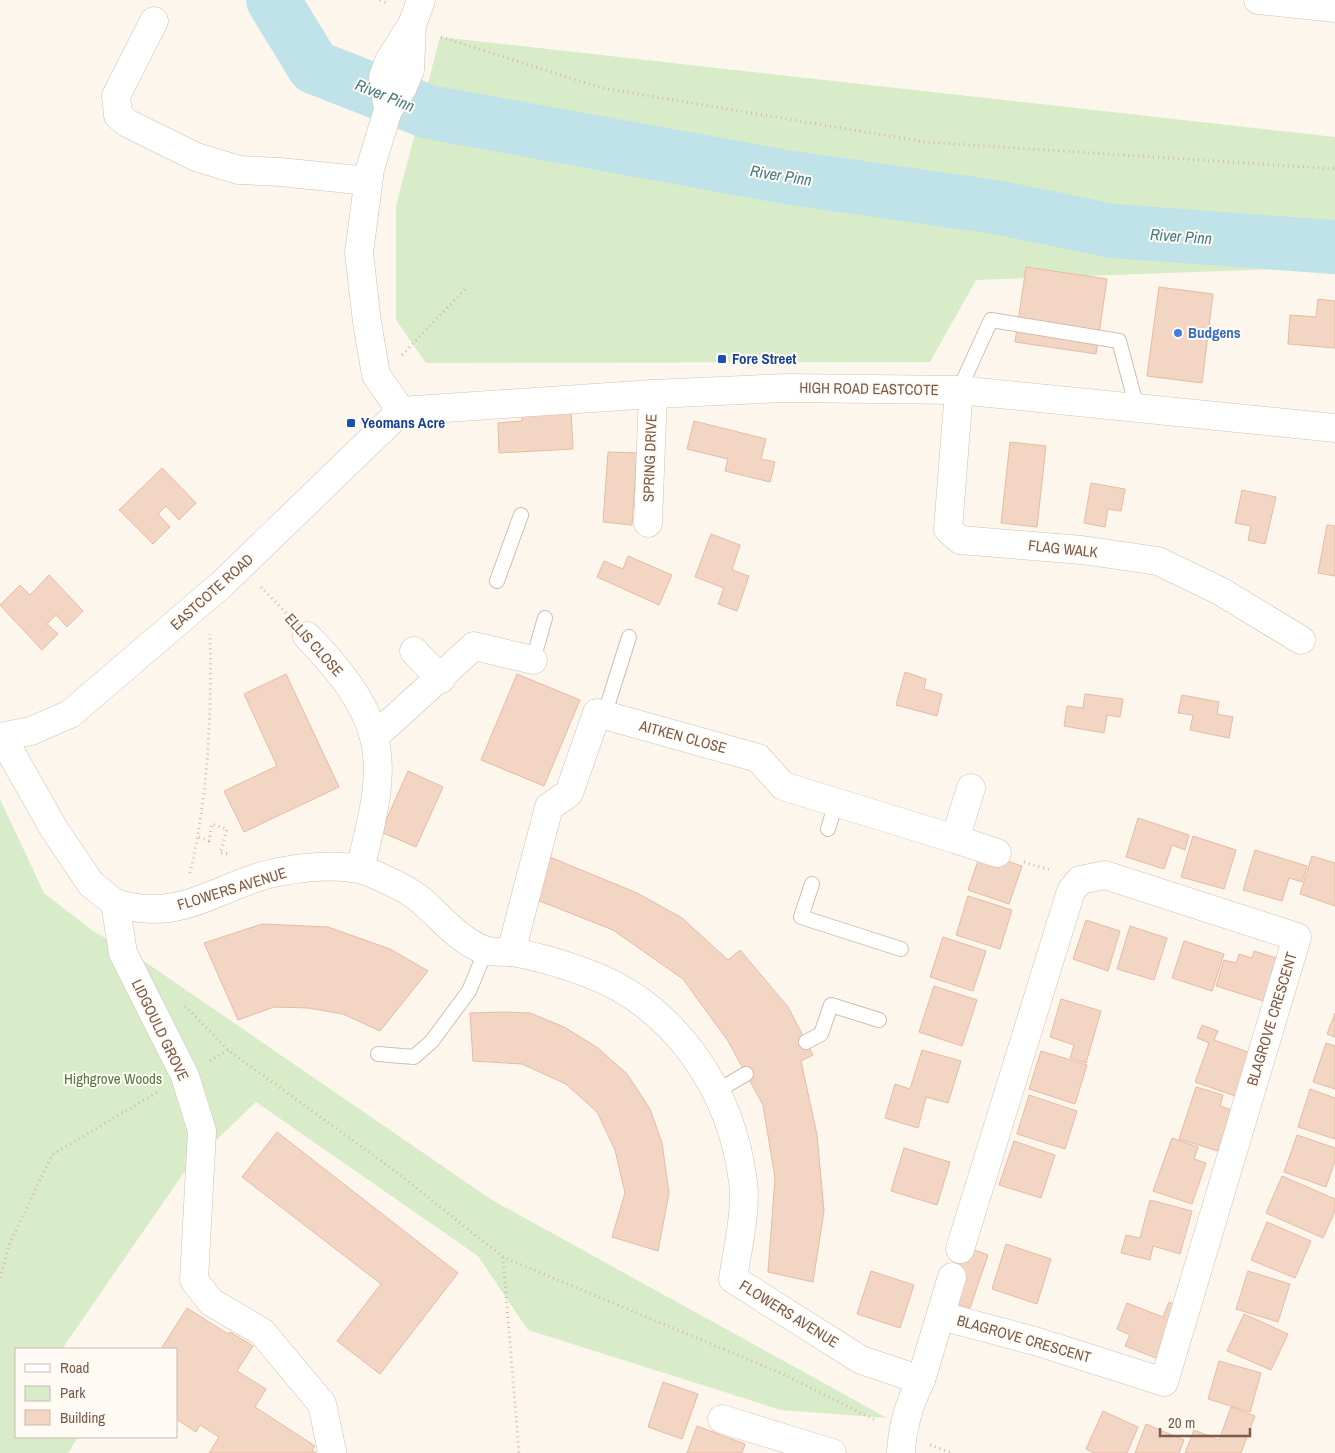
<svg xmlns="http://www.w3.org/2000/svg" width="1335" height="1453" viewBox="0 0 1335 1453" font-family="'Archivo Narrow',sans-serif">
	<rect width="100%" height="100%" fill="#fdf6ec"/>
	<g fill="#d8ecc9">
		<polygon points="440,37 1335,137 1335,267 976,280 930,362 426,363 396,320 396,206"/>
		<polygon points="0,799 44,893 93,931 138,957 492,1200 887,1418 781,1410 528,1330 478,1256 256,1102 187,1168 62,1349 16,1349 16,1437 78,1437 68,1453 0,1453"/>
	</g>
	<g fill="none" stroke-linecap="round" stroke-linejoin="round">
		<polyline stroke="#bfe3e8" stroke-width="54" points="273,0 314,67 429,112 786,177 995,207 1113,231 1335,247"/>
	</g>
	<g fill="#f3d5c3" stroke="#e6bba3">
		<polygon points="1026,267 1107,279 1096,354 1015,342"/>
		<polygon points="1159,287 1213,294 1202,383 1147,376"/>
		<polygon points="1318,299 1335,301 1335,348 1288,344 1290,315 1316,317"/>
		<polygon points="571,410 573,449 499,453 498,423 522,421 522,413"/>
		<polygon points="694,421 766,439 761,459 775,462 770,482 725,471 728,459 687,449"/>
		<polygon points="1010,442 1046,446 1037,527 1001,523"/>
		<polygon points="608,452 637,453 632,525 603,522"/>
		<polygon points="162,468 196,503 179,520 166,506 158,514 170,527 153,544 119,510"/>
		<polygon points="1091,483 1125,489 1121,511 1108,509 1105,527 1084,523"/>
		<polygon points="1242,490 1276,497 1265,544 1248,540 1251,526 1235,523"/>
		<polygon points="1327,525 1335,526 1335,576 1318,573"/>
		<polygon points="711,534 740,545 732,570 749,576 737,611 718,604 724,588 695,577"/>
		<polygon points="628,556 672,575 659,605 597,577 604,561 623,569"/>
		<polygon points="49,575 83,611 67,627 56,615 47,624 58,634 42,650 0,605 20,585 30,595"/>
		<polygon points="905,672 926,679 924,689 942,694 937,716 896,705"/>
		<polygon points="286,674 339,787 244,832 224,791 277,766 244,694"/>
		<polygon points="517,674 580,700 544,786 481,760"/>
		<polygon points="1085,694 1123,699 1120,717 1107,715 1104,733 1064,726 1067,706 1083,708"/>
		<polygon points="1182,695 1219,702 1217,714 1233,717 1229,738 1190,730 1193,715 1178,713"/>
		<polygon points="408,771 443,787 416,847 381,832"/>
		<polygon points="1138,818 1189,835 1185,850 1172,845 1164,869 1126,857"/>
		<polygon points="1193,836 1236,850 1224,889 1181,877"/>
		<polygon points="1255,850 1307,866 1302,882 1289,878 1282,901 1243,890"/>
		<polygon points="981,852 1022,866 1009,904 968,890"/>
		<polygon points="545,855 637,893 682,918 728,960 740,950 788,1007 813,1055 801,1061 817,1135 824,1211 813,1282 768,1272 775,1178 763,1105 728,1041 683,979 613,930 527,896"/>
		<polygon points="1312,856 1335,863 1335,906 1300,894"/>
		<polygon points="968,896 1012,910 1000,949 956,935"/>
		<polygon points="1086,920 1120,931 1108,971 1073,959"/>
		<polygon points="262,924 328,927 390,949 428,971 380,1031 343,1014 308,1008 274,1007 238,1020 204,943"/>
		<polygon points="1130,926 1167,938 1154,980 1117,969"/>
		<polygon points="943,937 986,951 973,991 930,977"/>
		<polygon points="1184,941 1224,954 1212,991 1172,978"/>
		<polygon points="1254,951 1283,960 1270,1003 1216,986 1224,960 1236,963 1239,954 1252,958"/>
		<polygon points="934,986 977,1000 962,1046 919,1032"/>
		<polygon points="1061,999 1101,1011 1086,1063 1070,1058 1074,1045 1050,1037"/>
		<polygon points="505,1012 530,1013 564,1027 598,1048 627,1074 650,1109 662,1143 669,1193 658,1251 612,1237 625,1193 615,1150 597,1112 566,1084 522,1064 473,1061 470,1013"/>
		<polygon points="1335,1013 1335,1037 1327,1034"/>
		<polygon points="1202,1025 1218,1031 1214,1040 1251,1053 1235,1096 1195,1082 1209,1043 1197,1038"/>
		<polygon points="1326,1043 1335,1046 1335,1089 1313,1082"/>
		<polygon points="922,1050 961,1061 948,1103 926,1097 918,1128 885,1118 895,1084 910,1089"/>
		<polygon points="1041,1051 1087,1065 1075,1104 1029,1089"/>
		<polygon points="1196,1087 1223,1095 1220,1106 1232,1110 1218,1151 1179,1139"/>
		<polygon points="1310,1089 1335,1098 1335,1139 1298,1127"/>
		<polygon points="1029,1095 1077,1111 1065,1149 1017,1134"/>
		<polygon points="277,1132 458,1273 380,1374 337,1341 381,1284 242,1177"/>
		<polygon points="1297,1135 1335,1148 1335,1161 1326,1187 1284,1172"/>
		<polygon points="1172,1138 1198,1147 1194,1159 1206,1163 1192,1204 1153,1191"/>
		<polygon points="1014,1141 1055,1155 1041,1198 999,1185"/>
		<polygon points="904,1148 950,1162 937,1205 891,1191"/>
		<polygon points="1282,1176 1335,1199 1335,1211 1323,1238 1266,1213"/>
		<polygon points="1150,1200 1192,1211 1180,1254 1153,1246 1150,1260 1121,1253 1126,1235 1140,1238"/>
		<polygon points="1267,1222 1311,1241 1295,1278 1251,1260"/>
		<polygon points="1006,1244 1051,1259 1037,1304 992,1289"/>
		<polygon points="964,1246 988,1255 970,1308 946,1300"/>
		<polygon points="871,1271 914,1285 900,1328 857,1314"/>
		<polygon points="1248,1271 1290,1284 1278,1322 1236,1309"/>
		<polygon points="1169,1302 1181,1307 1161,1360 1125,1346 1130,1335 1117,1329 1127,1303 1163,1317"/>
		<polygon points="187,1308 228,1334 230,1332 253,1346 237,1371 266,1389 255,1407 315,1446 312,1450 316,1453 209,1453 219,1437 200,1425 196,1432 176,1419 176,1349 161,1349"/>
		<polygon points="1244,1314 1288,1334 1271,1370 1227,1351"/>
		<polygon points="1219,1361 1261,1373 1250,1412 1208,1399"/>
		<polygon points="663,1382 698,1394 682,1439 648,1427"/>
		<polygon points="1231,1407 1255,1416 1241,1453 1185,1453 1194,1430 1219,1440"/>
		<polygon points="1103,1411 1138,1427 1127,1453 1094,1453 1086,1449"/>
		<polygon points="1146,1424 1184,1440 1179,1453 1135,1453"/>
		<polygon points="697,1426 745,1444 742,1453 687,1453"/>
	</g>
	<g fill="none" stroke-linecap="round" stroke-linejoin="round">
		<g stroke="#d1beb0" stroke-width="16">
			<g id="service">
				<polyline points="959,390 991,320 1119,341 1137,408"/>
				<polyline points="497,581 521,515"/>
				<polyline points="533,660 545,618"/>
				<polyline points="604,716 629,637"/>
				<polyline points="828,829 836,802"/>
				<polyline points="812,884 801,917 901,949"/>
				<polyline points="806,1042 821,1034 831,1005 879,1020"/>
				<polyline points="378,1054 414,1057 432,1041 469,991 486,950"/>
				<polyline points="717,1091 746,1074"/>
			</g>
		</g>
		<g stroke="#d1beb0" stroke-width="29">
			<g id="minor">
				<polyline points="1258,0 1335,8"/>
				<polyline points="154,21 116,96 118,115 127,123 196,157 239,170 280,172 368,181"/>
				<polyline points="388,110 383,77 389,61 411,26"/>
				<polyline points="959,390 948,529 960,540 1082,550 1158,561 1220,591 1301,640"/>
				<polyline points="401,411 376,375 367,322 359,253 370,169 388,110 403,87 410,70 412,25 421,0"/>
				<polyline points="648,523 653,394"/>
				<path d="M307 636C334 664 364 698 374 737 385 779 370 827 360 869"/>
				<polyline points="414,651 441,679"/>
				<polyline points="2,737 54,829 91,884 115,903 123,953 185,1076 202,1131 194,1280 211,1302 262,1332 322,1404 332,1451 331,1453"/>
				<polyline points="374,737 474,646 533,660"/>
				<polyline points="955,839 997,853"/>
				<path d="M115 903C186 925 221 881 284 871 307 867 337 865 359 869 366 870 373 874 380 877 394 883 410 891 422 901 442 919 459 940 484 950 492 953 502 951 511 952 537 956 563 964 587 973 675 1005 732 1091 743 1182 747 1210 737 1251 733 1279L861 1360 921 1380C909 1404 902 1426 901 1453"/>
				<polyline points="511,952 549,807 569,793 597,713 758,758 783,786 955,839 971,788"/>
				<polyline points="941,1316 1035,1341 1164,1382 1297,937 1105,875 1080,880 1071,891 960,1249"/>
				<polyline points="921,1380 952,1277"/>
				<polyline points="722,1419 832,1453"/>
			</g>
		</g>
		<g stroke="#d6c0b0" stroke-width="29">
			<polyline id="secondary" points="0,737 31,731 70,714 222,584 401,411 653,394 786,388 959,390 1335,428"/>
		</g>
		<g stroke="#d9b8a5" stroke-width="3" stroke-dasharray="1 4" stroke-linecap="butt">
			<polyline points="380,0 389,4"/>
			<polyline points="441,37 602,88 925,142 1335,169"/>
			<polyline points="402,355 466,288"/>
			<polyline points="261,587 288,615"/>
			<polyline points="199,837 209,841 212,824 227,829 220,853 231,854"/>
			<polyline points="1024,862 1051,870"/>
			<path d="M190 873C208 797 212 712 210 634"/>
			<polyline points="185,1006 228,1050 395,1171 503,1257 783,1374 877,1421"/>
			<polyline points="210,1061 228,1050"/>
			<polyline points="503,1257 519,1453"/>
			<polyline points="0,1278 9,1245 52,1155 159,1091"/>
			<polyline points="930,1445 952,1453"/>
		</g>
		<use href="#service" stroke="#fff" stroke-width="14"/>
		<use href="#minor" stroke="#fff" stroke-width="28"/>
		<use href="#secondary" stroke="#fff" stroke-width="28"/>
	</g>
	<circle fill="#3f7fe0" stroke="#fffaf3" stroke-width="2" cx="1178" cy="333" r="5"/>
	<g fill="#1a4fb4" stroke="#fffaf3" stroke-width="2">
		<rect x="717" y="354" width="10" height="10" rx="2.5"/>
		<rect x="346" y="418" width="10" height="10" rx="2.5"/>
	</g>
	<g text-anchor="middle" stroke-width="4" stroke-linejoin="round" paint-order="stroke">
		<g font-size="15" font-weight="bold" fill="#366cbe" stroke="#fffaf3" text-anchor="start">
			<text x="1188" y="338">Budgens</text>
		</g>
		<g font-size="15" font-weight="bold" fill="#164399" stroke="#fffaf3" text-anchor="start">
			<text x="732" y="364">Fore Street</text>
			<text x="361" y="428">Yeomans Acre</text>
		</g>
		<g font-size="15" fill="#7a5c4d" stroke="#fffaf3">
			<text transform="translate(869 389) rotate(1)" y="5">HIGH ROAD EASTCOTE</text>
			<text transform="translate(650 458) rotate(-88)" y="5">SPRING DRIVE</text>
			<text transform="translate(1063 549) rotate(6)" y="5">FLAG WALK</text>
			<text transform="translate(212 592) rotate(-42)" y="5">EASTCOTE ROAD</text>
			<text transform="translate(314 645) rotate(48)" y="5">ELLIS CLOSE</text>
			<text transform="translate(683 737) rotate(15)" y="5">AITKEN CLOSE</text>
			<text transform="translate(232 889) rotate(-17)" y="5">FLOWERS AVENUE</text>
			<text transform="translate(1272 1019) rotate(-73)" y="5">BLAGROVE CRESCENT</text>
			<text transform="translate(160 1030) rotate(64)" y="5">LIDGOULD GROVE</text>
			<text transform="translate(789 1314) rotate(32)" y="5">FLOWERS AVENUE</text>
			<text transform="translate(1024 1339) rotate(16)" y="5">BLAGROVE CRESCENT</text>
		</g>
		<g font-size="15" fill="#537a41" stroke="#fffaf3">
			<text x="113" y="1084">Highgrove Woods</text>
		</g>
		<g font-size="16" font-style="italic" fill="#437c86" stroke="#fffaf3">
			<text transform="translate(385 95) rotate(22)" y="6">River Pinn</text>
			<text transform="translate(781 175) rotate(9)" y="6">River Pinn</text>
			<text transform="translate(1181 236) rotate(4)" y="6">River Pinn</text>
		</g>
	</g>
	<rect x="15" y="1348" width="162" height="90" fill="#fffaf3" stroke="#cabbb1"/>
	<rect x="25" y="1364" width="25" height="8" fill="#ffffff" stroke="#cabbb1"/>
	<text x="60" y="1373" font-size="15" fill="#7a5c4d">Road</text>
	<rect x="25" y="1386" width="25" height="15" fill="#d8ecc9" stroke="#cabbb1"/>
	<text x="60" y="1398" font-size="15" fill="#7a5c4d">Park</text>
	<rect x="25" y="1410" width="25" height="15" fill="#f3d5c3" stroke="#cabbb1"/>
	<text x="60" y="1423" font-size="15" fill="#7a5c4d">Building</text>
	<path d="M1160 1428v8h90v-8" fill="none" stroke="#7a5c4d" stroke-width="2.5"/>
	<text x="1168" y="1428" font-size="15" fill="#7a5c4d" stroke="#fffaf3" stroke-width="4" paint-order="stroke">20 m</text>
</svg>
